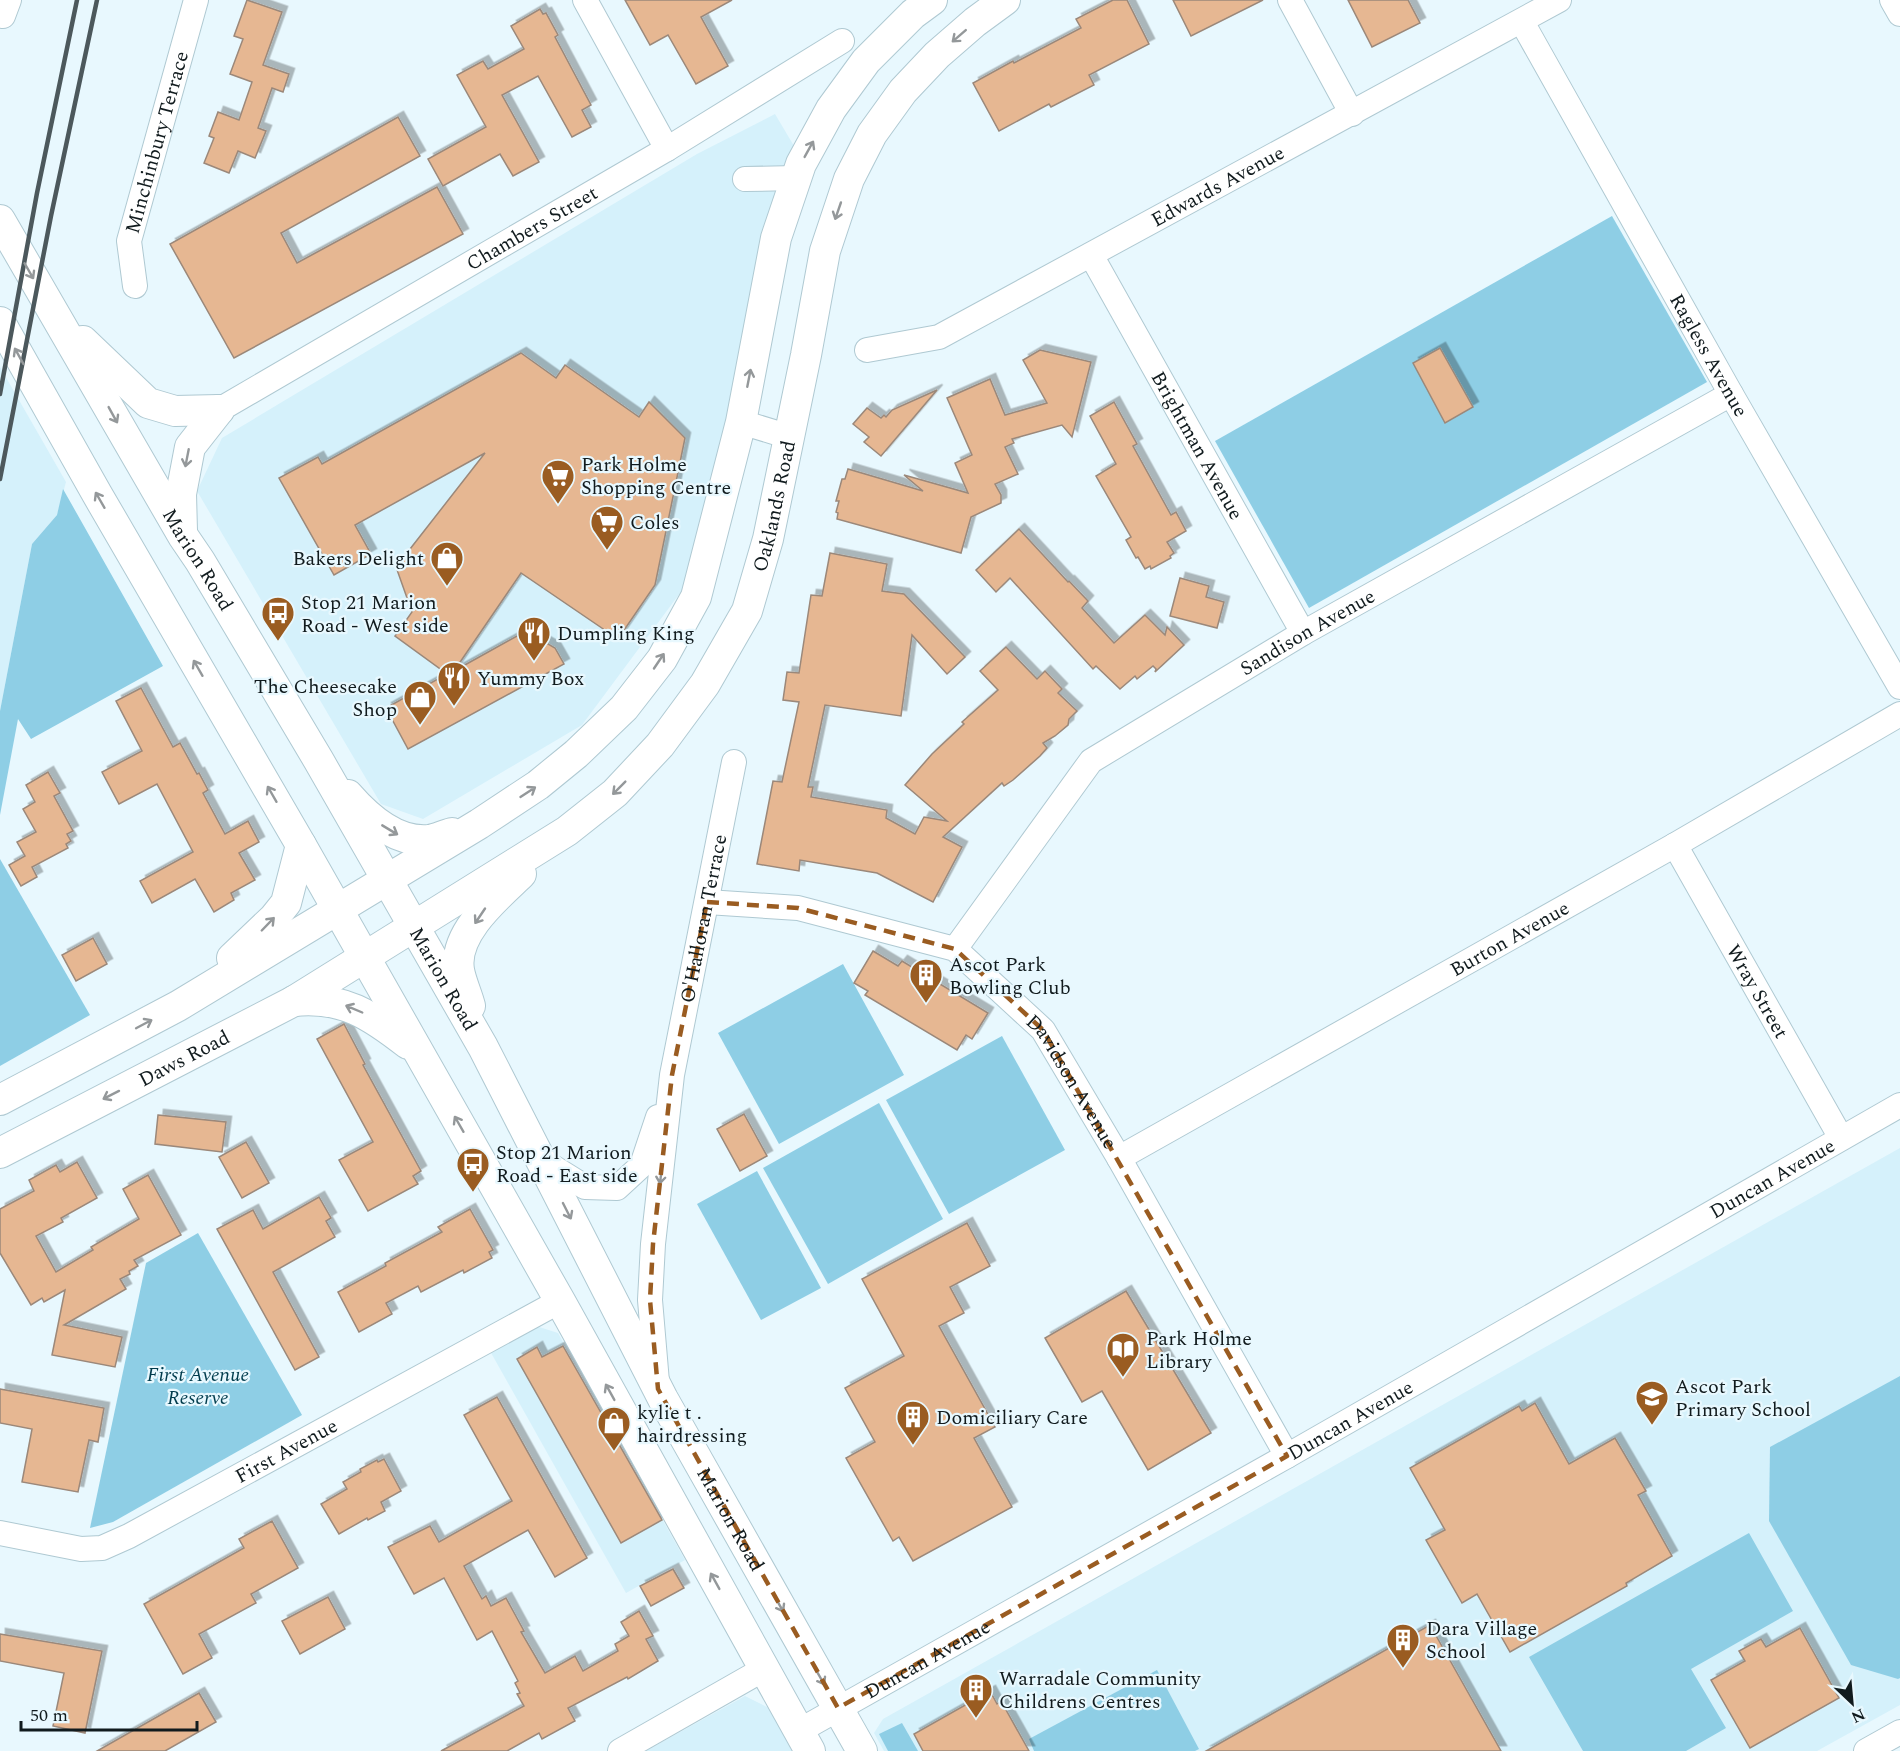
<svg xmlns="http://www.w3.org/2000/svg" width="1900" height="1751" viewBox="0 0 1900 1751" font-family="Spectral,serif">
	<defs>
		<filter id="shadow"><feDropShadow dx="5.5" dy="-5.5" stdDeviation="0" flood-color="#0004"/></filter>
	</defs>
	<rect width="100%" height="100%" fill="#e8f8fe"/>
	<g fill="#d5f1fb">
		<polygon points="775,114 797,151 769,232 689,581 582,725 423,819 381,804 197,491 222,438 697,154"/>
		<polygon points="0,367 66,482 57,515 32,544 0,711"/>
		<polygon points="1900,1148 1900,1705 1817,1751 884,1751 874,1733 883,1719"/>
		<polygon points="536,1326 558,1333 685,1560 626,1593 490,1351"/>
		<polygon points="745,1696 773,1710 796,1751 646,1751"/>
	</g>
	<g fill="#8ecee5">
		<polygon points="1612,216 1707,382 1309,608 1215,441"/>
		<polygon points="63,489 163,666 31,739 18,719 0,815 0,711 32,544 57,515"/>
		<polygon points="0,859 90,1015 0,1066"/>
		<polygon points="843,964 904,1075 779,1144 718,1033"/>
		<polygon points="1002,1036 1065,1150 949,1214 886,1100"/>
		<polygon points="879,1103 943,1219 828,1284 763,1168"/>
		<polygon points="757,1171 821,1288 761,1320 697,1204"/>
		<polygon points="198,1233 302,1415 113,1522 90,1528 146,1263"/>
		<polygon points="1900,1376 1900,1678 1898,1679 1851,1665 1769,1521 1770,1447"/>
		<polygon points="1749,1533 1793,1611 1691,1669 1726,1728 1686,1751 1583,1751 1529,1657"/>
		<polygon points="1157,1670 1199,1749 1195,1751 1034,1751 1029,1739"/>
		<polygon points="902,1723 918,1751 888,1751 879,1734"/>
	</g>
	<g fill="#e6b792" stroke="#9b887a" stroke-width="1.5" filter="url(#shadow)">
		<polygon points="247,0 282,12 263,65 289,74 283,92 272,88 258,128 266,131 255,158 238,151 229,173 204,163 214,138 209,136 218,112 239,120 252,82 230,74 243,39 234,36"/>
		<polygon points="625,0 732,0 701,17 728,66 696,84 668,35 650,45"/>
		<polygon points="1113,0 1127,0 1149,44 1089,75 1094,85 1051,107 1049,104 999,131 973,83 1013,61 1014,63 1081,28 1076,19"/>
		<polygon points="1173,0 1263,0 1191,36"/>
		<polygon points="1348,0 1408,0 1420,23 1372,47"/>
		<polygon points="540,9 543,14 546,13 558,35 555,37 591,105 582,110 591,127 572,137 538,76 502,95 539,162 513,176 500,154 443,186 428,159 486,127 457,75 483,61 488,69 524,49 511,26"/>
		<polygon points="398,117 420,156 281,233 297,263 437,187 463,234 234,358 170,244"/>
		<polygon points="1440,348 1473,407 1445,423 1413,363"/>
		<polygon points="1040,350 1091,362 1072,437 1062,425 1012,439 1014,443 1005,447 1018,474 995,484 1001,495 1001,503 971,517 961,553 837,519 838,513 836,512 839,501 836,501 842,479 845,479 848,469 923,491 904,475 968,493 955,463 972,455 947,398 990,379 1005,415 1047,403 1023,360"/>
		<polygon points="521,353 556,378 565,365 639,417 649,402 685,438 655,585 618,639 521,573 454,671 526,631 555,648 564,664 408,749 386,708 447,674 395,636 412,612 396,567 485,453 355,525 371,554 334,575 279,478 318,457 322,464"/>
		<polygon points="937,390 881,456 864,442 869,437 853,424 867,408 881,418 884,415 886,417 892,410"/>
		<polygon points="1114,402 1137,444 1133,446 1171,515 1176,512 1186,531 1167,542 1174,553 1170,556 1171,558 1151,569 1150,566 1145,569 1138,557 1136,558 1126,540 1131,537 1096,476 1116,464 1090,416"/>
		<polygon points="1019,529 1068,582 1069,581 1088,601 1082,608 1114,643 1145,615 1165,635 1167,627 1184,645 1155,672 1156,669 1153,666 1137,679 1135,676 1120,689 1096,666 1093,669 1010,578 996,592 976,570"/>
		<polygon points="830,553 887,564 882,591 904,594 965,657 947,674 912,635 901,716 825,705 808,787 813,787 811,797 887,810 886,818 915,834 924,817 947,821 905,785 932,754 964,724 962,722 998,690 980,671 1006,647 1037,679 1045,671 1062,689 1058,693 1077,711 1069,719 1068,725 1055,736 1043,743 1047,748 1040,756 1013,780 1004,786 1002,783 943,837 962,847 933,902 877,873 800,860 799,871 757,864 773,781 782,782 799,702 783,700 787,672 799,673 811,595 822,596"/>
		<polygon points="1180,578 1209,586 1206,597 1224,602 1217,628 1170,616"/>
		<polygon points="141,688 173,747 180,743 197,774 199,773 208,790 203,793 225,834 248,821 259,842 239,853 255,880 231,893 234,900 214,912 195,879 152,903 140,881 193,852 157,784 119,804 102,772 142,751 116,701"/>
		<polygon points="48,772 60,793 54,796 73,831 67,834 71,841 66,844 68,848 32,867 37,877 21,886 9,865 25,856 17,842 36,832 23,809 35,802 26,785"/>
		<polygon points="93,938 107,964 76,981 62,955"/>
		<polygon points="873,951 898,966 902,961 988,1013 972,1039 966,1035 957,1050 865,995 868,991 854,983"/>
		<polygon points="344,1024 365,1064 363,1065 421,1171 413,1176 418,1184 368,1211 339,1160 373,1142 317,1039"/>
		<polygon points="744,1114 767,1156 740,1171 717,1129"/>
		<polygon points="158,1115 226,1122 222,1152 155,1144"/>
		<polygon points="246,1142 269,1183 242,1198 219,1157"/>
		<polygon points="77,1162 97,1198 61,1218 63,1222 36,1236 56,1272 93,1250 91,1247 139,1219 123,1189 148,1175 181,1235 134,1260 138,1266 129,1271 130,1274 120,1279 126,1289 64,1325 122,1337 115,1367 52,1355 65,1290 44,1302 42,1298 31,1305 0,1253 0,1209 34,1191 29,1180 56,1165 60,1172"/>
		<polygon points="319,1197 331,1218 326,1221 335,1237 273,1272 319,1357 295,1370 217,1229 253,1210 263,1229"/>
		<polygon points="470,1209 493,1250 489,1252 492,1258 464,1273 463,1270 421,1292 418,1286 386,1303 392,1314 359,1332 338,1292 386,1266 385,1263 442,1232 438,1227"/>
		<polygon points="967,1223 990,1266 950,1287 964,1313 939,1326 995,1427 974,1438 1012,1507 913,1561 899,1537 893,1541 846,1458 875,1442 845,1388 904,1356 862,1279"/>
		<polygon points="1126,1291 1211,1433 1148,1470 1102,1391 1082,1402 1045,1338"/>
		<polygon points="563,1346 662,1520 621,1543 517,1359 537,1347 542,1357"/>
		<polygon points="0,1389 104,1408 98,1442 89,1440 78,1492 22,1482 32,1429 0,1423"/>
		<polygon points="497,1397 587,1558 555,1577 528,1530 464,1566 482,1599 486,1596 491,1606 506,1598 524,1631 521,1632 545,1673 575,1656 583,1671 618,1651 615,1644 629,1636 621,1622 639,1611 653,1636 646,1639 658,1661 628,1679 627,1677 568,1708 575,1721 542,1739 539,1733 507,1751 441,1751 524,1706 517,1694 520,1693 515,1683 518,1681 492,1631 477,1640 444,1578 414,1594 388,1547 430,1526 439,1542 512,1501 464,1415"/>
		<polygon points="1535,1403 1569,1464 1615,1438 1646,1491 1638,1495 1672,1556 1626,1583 1627,1586 1510,1652 1477,1594 1462,1603 1426,1540 1445,1530 1410,1468 1519,1406 1522,1411"/>
		<polygon points="384,1459 401,1491 381,1502 385,1511 368,1520 367,1518 339,1534 321,1504 347,1489 343,1482 361,1472 360,1469 377,1460 378,1462"/>
		<polygon points="272,1521 298,1568 251,1594 256,1603 199,1634 212,1658 183,1674 144,1604 244,1548 239,1539"/>
		<polygon points="673,1569 684,1588 651,1606 640,1586"/>
		<polygon points="328,1597 345,1629 300,1654 282,1621"/>
		<polygon points="1430,1625 1501,1751 1206,1751"/>
		<polygon points="1800,1628 1839,1698 1750,1748 1711,1680 1745,1661 1739,1651 1761,1639 1766,1647"/>
		<polygon points="0,1634 102,1651 85,1733 53,1726 64,1673 0,1661"/>
		<polygon points="990,1691 997,1704 1001,1701 1029,1751 923,1751 914,1734"/>
		<polygon points="199,1693 216,1722 165,1751 97,1751"/>
	</g>
	<g fill="none" stroke-linecap="round" stroke-linejoin="round">
		<g stroke="#afc9d2" stroke-width="26">
			<g id="minor">
				<polyline points="585,0 667,149"/>
				<polyline points="1290,0 1352,114"/>
				<polyline points="1892,0 1900,14"/>
				<polyline points="3,16 9,0"/>
				<path id="s1" d="M1522 22 1731 394 1900 687"/>
				<polyline points="745,179 796,178"/>
				<path id="s2" d="M1091 255 1303 633"/>
				<path id="s3" d="M135 286 129 241 196 0"/>
				<path id="s4" d="M867 350 939 337 1559 0"/>
				<path id="s5" d="M219 410 667 149 842 41"/>
				<polyline points="741,422 790,437"/>
				<path id="s6" d="M1675 845 1841 1138"/>
				<path id="s7" d="M707 902 798 908 955 949 1043 1030 1119 1158 1287 1456"/>
				<path id="s8" d="M955 949 1091 761 1303 633 1731 394"/>
				<path id="s9" d="M1119 1158 1675 845 1900 714"/>
				<polyline points="540,1159 585,1187 617,1188 642,1165 658,1117"/>
				<path id="s10" d="M657 1382 650 1300 653 1244 672 1075 734 762"/>
				<path id="s11" d="M0 1533 81 1549 102 1548 129 1536 560 1301"/>
				<path id="s12" d="M799 1731 1287 1456 1900 1105"/>
				<polyline points="620,1751 764,1669"/>
				<polyline points="1866,1751 1900,1732"/>
			</g>
		</g>
		<g stroke="#afc9d2" stroke-width="32">
			<g id="major">
				<path id="s13" d="M0 220 183 536 200 561 319 761 483 1047 663 1399 862 1751"/>
				<polyline points="0,322 97,494 301,845 560,1301 810,1751"/>
				<polyline points="83,341 148,403 175,411 219,410"/>
				<polyline points="182,531 181,494 190,447 219,410"/>
				<path d="M348 795C368 818 396 843 429 840 436 839 444 835 452 833"/>
				<polyline points="232,958 274,918 286,903 301,845"/>
				<path d="M294 1001C343 996 371 1015 408 1044"/>
				<path d="M470 1006C467 994 461 982 459 970 453 933 497 897 521 874"/>
				<polyline points="0,1100 178,1006 479,824 538,785 576,754 624,708 662,659 696,597 741,422 776,238 801,164 831,109 866,61 913,14 932,0"/>
				<path id="s14" d="M0 1153 294 1001 567 831 615 793 660 745 705 684 747 611 768 539 806 355 825 251 849 179 872 134 903 91 937 55 975 22 1005 0"/>
			</g>
		</g>
		<use href="#minor" stroke="#fff" stroke-width="24"/>
		<use href="#major" stroke="#fff" stroke-width="30"/>
		<g stroke="#4c585c" stroke-width="4.5">
			<polyline points="0,394 37,193 77,0"/>
			<polyline points="0,479 51,216 97,0"/>
		</g>
	</g>
	<defs><path id="oneway-shaft" d="M-6 0H5M1.5-3L5.5 0L1.5 3" fill="none" stroke-width="1.6" stroke-linecap="round" stroke-linejoin="round" transform="scale(1.5)"/></defs>
	<g stroke="#94989a">
		<use href="#oneway-shaft" transform="translate(959 36) rotate(139)"/>
		<use href="#oneway-shaft" transform="translate(809 149) rotate(-61)"/>
		<use href="#oneway-shaft" transform="translate(838 211) rotate(109)"/>
		<use href="#oneway-shaft" transform="translate(29 271) rotate(60)"/>
		<use href="#oneway-shaft" transform="translate(19 356) rotate(-119)"/>
		<use href="#oneway-shaft" transform="translate(749 378) rotate(-79)"/>
		<use href="#oneway-shaft" transform="translate(113 415) rotate(61)"/>
		<use href="#oneway-shaft" transform="translate(187 458) rotate(101)"/>
		<use href="#oneway-shaft" transform="translate(100 500) rotate(-120)"/>
		<use href="#oneway-shaft" transform="translate(659 661) rotate(-56)"/>
		<use href="#oneway-shaft" transform="translate(198 668) rotate(-120)"/>
		<use href="#oneway-shaft" transform="translate(619 788) rotate(135)"/>
		<use href="#oneway-shaft" transform="translate(528 792) rotate(-33)"/>
		<use href="#oneway-shaft" transform="translate(272 794) rotate(-120)"/>
		<use href="#oneway-shaft" transform="translate(390 830) rotate(31)"/>
		<use href="#oneway-shaft" transform="translate(480 916) rotate(124)"/>
		<use href="#oneway-shaft" transform="translate(268 924) rotate(-46)"/>
		<use href="#oneway-shaft" transform="translate(354 1009) rotate(-157)"/>
		<use href="#oneway-shaft" transform="translate(144 1024) rotate(-28)"/>
		<use href="#oneway-shaft" transform="translate(111 1095) rotate(153)"/>
		<use href="#oneway-shaft" transform="translate(459 1124) rotate(-120)"/>
		<use href="#oneway-shaft" transform="translate(661 1175) rotate(97)"/>
		<use href="#oneway-shaft" transform="translate(567 1211) rotate(63)"/>
		<use href="#oneway-shaft" transform="translate(610 1392) rotate(-119)"/>
		<use href="#oneway-shaft" transform="translate(715 1581) rotate(-119)"/>
		<use href="#oneway-shaft" transform="translate(779 1604) rotate(61)"/>
		<use href="#oneway-shaft" transform="translate(820 1677) rotate(60)"/>
	</g>
	<path fill="none" stroke="#9a5c21" stroke-width="4.5" stroke-dasharray="12 8" stroke-linejoin="round" d="M707 902 798 908 955 949 1043 1030 1287 1456 838 1708 658 1389 650 1300 653 1244 672 1075Z"/>
	<defs>
		<g id="supermarket-pin" transform="scale(1.725)"><path d="M0 17L-7.5 6A9.5 9.5 0 1 1 7.5 6Z" fill="#9a5c21" stroke="#e8f8fe"/><path d="M-6-5.5h2.5l.6 2H6L4.5 2H-2.5L-4.4-4H-6ZM-1.5 3.2a1.3 1.3 0 1 0 .1 0ZM3 3.2a1.3 1.3 0 1 0 .1 0Z" fill="#fff"/></g>
		<g id="shop-pin" transform="scale(1.725)"><path d="M0 17L-7.5 6A9.5 9.5 0 1 1 7.5 6Z" fill="#9a5c21" stroke="#e8f8fe"/><path d="M-5-2.5h2.3a2.7 3.5 0 0 1 5.4 0H5L5.5 6h-11ZM-1.5-2.5h3a1.5 2.3 0 0 0-3 0Z" fill="#fff"/></g>
		<g id="bus-pin" transform="scale(1.725)"><path d="M0 17L-7.5 6A9.5 9.5 0 1 1 7.5 6Z" fill="#9a5c21" stroke="#e8f8fe"/><path d="M-5-6H5V4H4V6H2V4H-2V6H-4V4H-5ZM-3.5-4V0h7V-4ZM-3.5 1.2v1.5H-2V1.2ZM2 1.2v1.5H3.5V1.2Z" fill="#fff"/></g>
		<g id="restaurant-pin" transform="scale(1.725)"><path d="M0 17L-7.5 6A9.5 9.5 0 1 1 7.5 6Z" fill="#9a5c21" stroke="#e8f8fe"/><path d="M-5-6h1v4h1v-4h1v4h1v-4h1v5L-1.5 .5V6h-2V.5L-5-1ZM5-6V6H3V1.5H1.5Q1.5-4 5-6Z" fill="#fff"/></g>
		<g id="building-pin" transform="scale(1.725)"><path d="M0 17L-7.5 6A9.5 9.5 0 1 1 7.5 6Z" fill="#9a5c21" stroke="#e8f8fe"/><path d="M-4-6H4V6H1V3H-1V6H-4ZM-2.5-4.3h1.7v1.8h-1.7ZM.8-4.3h1.7v1.8H.8ZM-2.5-1h1.7V.8h-1.7ZM.8-1h1.7V.8H.8Z" fill="#fff"/></g>
		<g id="library-pin" transform="scale(1.725)"><path d="M0 17L-7.5 6A9.5 9.5 0 1 1 7.5 6Z" fill="#9a5c21" stroke="#e8f8fe"/><path d="M-6-4Q-3-5.5-.7-3.5V5Q-3 3-6 4ZM6-4Q3-5.5 .7-3.5V5Q3 3 6 4Z" fill="#fff"/></g>
		<g id="school-pin" transform="scale(1.725)"><path d="M0 17L-7.5 6A9.5 9.5 0 1 1 7.5 6Z" fill="#9a5c21" stroke="#e8f8fe"/><path d="M0-5L7-2L0 1L-7-2ZM-4 1L0 2.5L4 1V4Q0 6-4 4Z" fill="#fff"/></g>
	</defs>
	<g fill-rule="evenodd">
		<use href="#supermarket-pin" x="558" y="476"/>
		<use href="#supermarket-pin" x="607" y="522"/>
		<use href="#shop-pin" x="447" y="558"/>
		<use href="#bus-pin" x="278" y="613"/>
		<use href="#restaurant-pin" x="534" y="633"/>
		<use href="#restaurant-pin" x="454" y="678"/>
		<use href="#shop-pin" x="420" y="697"/>
		<use href="#building-pin" x="926" y="975"/>
		<use href="#bus-pin" x="473" y="1164"/>
		<use href="#library-pin" x="1123" y="1349"/>
		<use href="#school-pin" x="1652" y="1397"/>
		<use href="#building-pin" x="913" y="1417"/>
		<use href="#shop-pin" x="614" y="1423"/>
		<use href="#building-pin" x="1403" y="1640"/>
		<use href="#building-pin" x="976" y="1690"/>
	</g>
	<g text-anchor="middle" stroke-width="4.5" stroke-linejoin="round" paint-order="stroke">
		<g font-size="20" fill="#111b1e" stroke="#e8f8fe">
			<text dy="7" stroke="none"><textPath href="#s3" startOffset="148">Minchinbury Terrace</textPath></text>
			<text dy="7" stroke="none"><textPath href="#s4" startOffset="390">Edwards Avenue</textPath></text>
			<text dy="7" stroke="none"><textPath href="#s5" startOffset="362">Chambers Street</textPath></text>
			<text dy="7" stroke="none"><textPath href="#s1" startOffset="382">Ragless Avenue</textPath></text>
			<text dy="7" stroke="none"><textPath href="#s2" startOffset="218">Brightman Avenue</textPath></text>
			<text dy="7" stroke="none"><textPath href="#s14" startOffset="1048">Oaklands Road</textPath></text>
			<text dy="7" stroke="none"><textPath href="#s13" startOffset="393">Marion Road</textPath></text>
			<text dy="7" stroke="none"><textPath href="#s8" startOffset="484">Sandison Avenue</textPath></text>
			<text dy="7" stroke="none"><textPath href="#s10" startOffset="468">O'Halloran Terrace</textPath></text>
			<text dy="7" stroke="none"><textPath href="#s9" startOffset="448">Burton Avenue</textPath></text>
			<text dy="7" stroke="none"><textPath href="#s13" startOffset="879">Marion Road</textPath></text>
			<text dy="7" stroke="none"><textPath href="#s6" startOffset="168">Wray Street</textPath></text>
			<text dy="7" stroke="none"><textPath href="#s14" startOffset="207">Daws Road</textPath></text>
			<text dy="7" stroke="none"><textPath href="#s7" startOffset="432">Davidson Avenue</textPath></text>
			<text dy="7" stroke="none"><textPath href="#s12" startOffset="1119">Duncan Avenue</textPath></text>
			<text dy="7" stroke="none"><textPath href="#s12" startOffset="633">Duncan Avenue</textPath></text>
			<text dy="7" stroke="none"><textPath href="#s11" startOffset="312">First Avenue</textPath></text>
			<text dy="7" stroke="none"><textPath href="#s13" startOffset="1491">Marion Road</textPath></text>
			<text dy="7" stroke="none"><textPath href="#s12" startOffset="147">Duncan Avenue</textPath></text>
		</g>
		<g font-size="20" fill="#111b1e" stroke="#e8f8fe" text-anchor="start">
			<text x="581" y="471">Park Holme<tspan x="581" dy="23">Shopping Centre</tspan></text>
			<text x="630" y="529">Coles</text>
			<text x="424" y="565" text-anchor="end">Bakers Delight</text>
			<text x="301" y="609">Stop 21 Marion<tspan x="301" dy="23">Road - West side</tspan></text>
			<text x="557" y="640">Dumpling King</text>
			<text x="477" y="685">Yummy Box</text>
			<text x="397" y="693" text-anchor="end">The Cheesecake<tspan x="397" dy="23">Shop</tspan></text>
			<text x="949" y="971">Ascot Park<tspan x="949" dy="23">Bowling Club</tspan></text>
			<text x="496" y="1159">Stop 21 Marion<tspan x="496" dy="23">Road - East side</tspan></text>
			<text x="1146" y="1345">Park Holme<tspan x="1146" dy="23">Library</tspan></text>
			<text x="1675" y="1393">Ascot Park<tspan x="1675" dy="23">Primary School</tspan></text>
			<text x="637" y="1419">kylie t .<tspan x="637" dy="23">hairdressing</tspan></text>
			<text x="936" y="1424">Domiciliary Care</text>
			<text x="1426" y="1635">Dara Village<tspan x="1426" dy="23">School</tspan></text>
			<text x="999" y="1685">Warradale Community<tspan x="999" dy="23">Childrens Centres</tspan></text>
		</g>
		<g font-size="20" font-style="italic" fill="#003c4d" stroke="#e8f8fe">
			<text x="198" y="1381">First Avenue<tspan x="198" dy="23">Reserve</tspan></text>
		</g>
	</g>
	<g transform="translate(1852 1703) rotate(154)" stroke="#e8f8fe" stroke-width="4.5" paint-order="stroke">
	<path d="M0-4.5L10 22L0 15L-10 22Z" fill="#111b1e"/>
	<text y="-9" font-size="16" font-weight="bold" text-anchor="middle" fill="#111b1e">N</text>
	</g>
	<path d="M21 1721v9h176v-9" fill="none" stroke="#111b1e" stroke-width="3"/>
	<text x="30" y="1721" font-size="18" fill="#111b1e" stroke="#e8f8fe" stroke-width="4.5" paint-order="stroke">50 m</text>
</svg>
